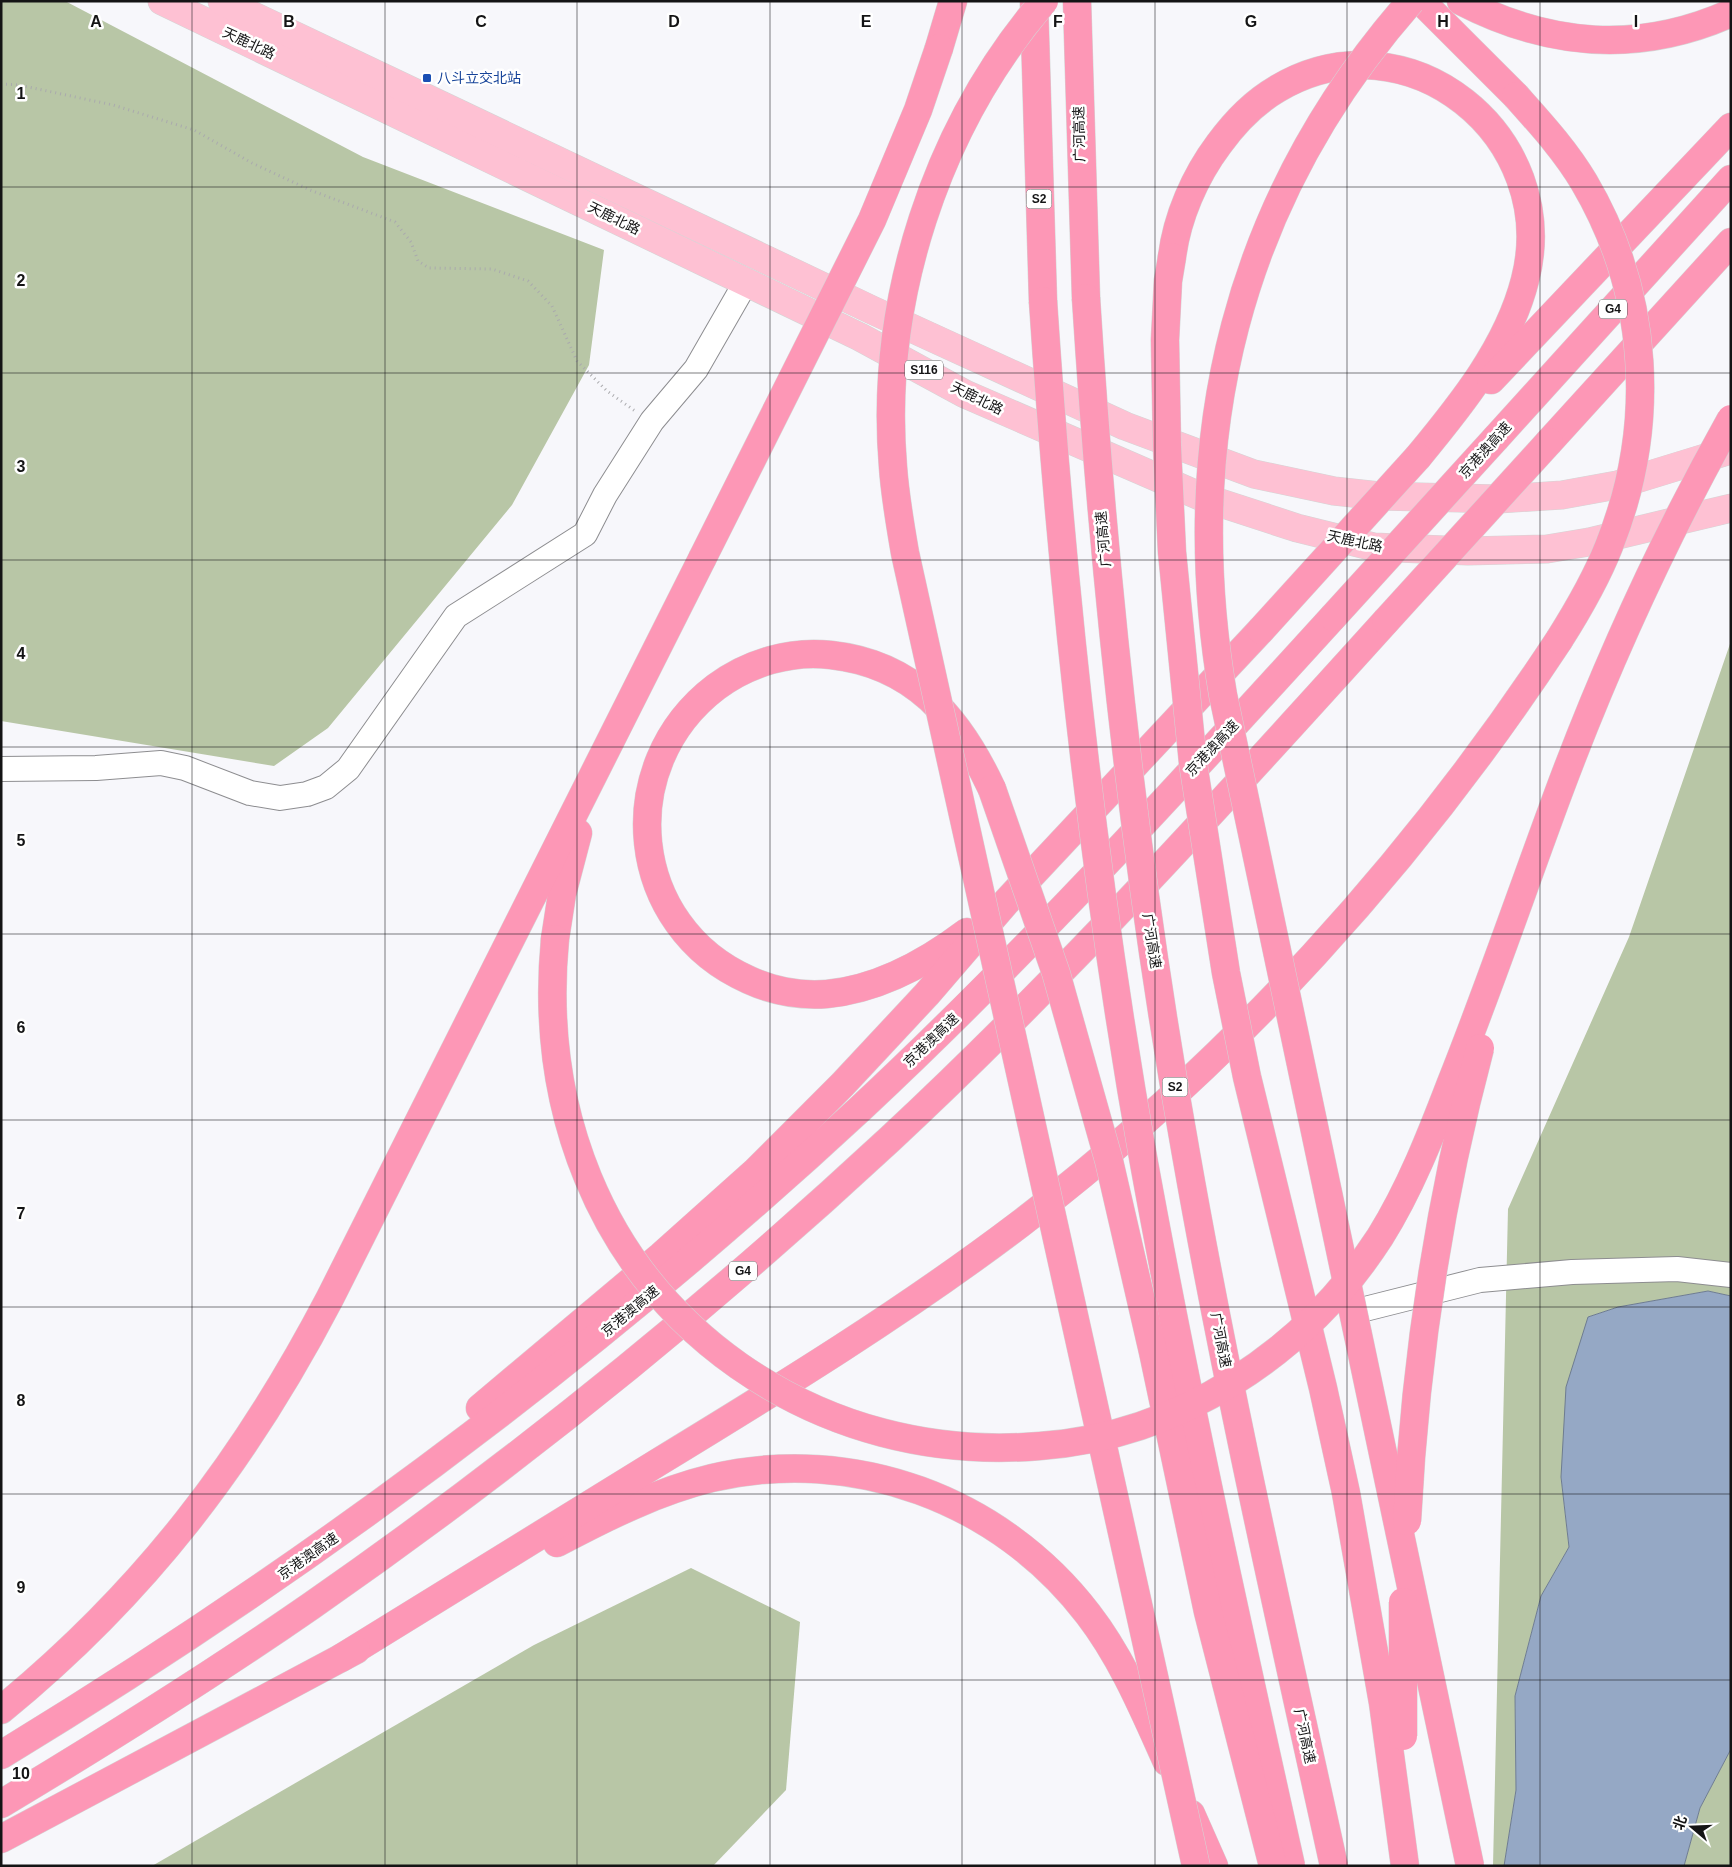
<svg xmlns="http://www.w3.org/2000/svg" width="1732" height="1867" viewBox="0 0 1732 1867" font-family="Arial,'Noto Sans SC',sans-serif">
	<rect width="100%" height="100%" fill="#f7f7fb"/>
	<g fill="#b8c6a6">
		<polygon points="1,1 65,1 363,157 604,250 589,365 512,505 328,728 274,766 1,721"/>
		<polygon points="1731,641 1731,1296 1708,1291 1618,1307 1588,1317 1561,1477 1569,1547 1541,1596 1515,1696 1516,1790 1504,1866 1493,1866 1508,1209 1629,937"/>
		<polygon points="691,1568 800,1622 786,1790 713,1866 152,1866 534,1645"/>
		<polygon points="1731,1749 1731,1866 1684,1866 1700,1808"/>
	</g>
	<polygon fill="#95a8c5" stroke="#6e7c90" points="1708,1291 1731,1296 1731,1749 1700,1808 1684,1866 1504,1866 1516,1790 1515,1696 1541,1596 1569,1547 1561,1477 1566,1387 1588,1317 1618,1307"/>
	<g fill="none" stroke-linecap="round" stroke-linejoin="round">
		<g stroke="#8d8d90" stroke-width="26">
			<g id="minor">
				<polyline points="1,769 96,768 161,763 185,768 250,793 280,798 307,794 326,787 348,769 456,616 585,534 605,495 652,421 696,369 746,282"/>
				<polyline points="1361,1310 1480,1280 1572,1272 1677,1269 1731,1275"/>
			</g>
		</g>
		<g stroke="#d5d5d5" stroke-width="29">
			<g id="major">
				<polyline points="162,1 860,337 965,394 1202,497 1297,528 1374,547 1468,551 1547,549 1589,542 1731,508"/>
				<polyline points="222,1 872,310 1125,426 1254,474 1334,491 1380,496 1499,499 1562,495 1617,485 1731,450"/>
			</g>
		</g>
		<g stroke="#d5d5d5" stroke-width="29">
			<g id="highway">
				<polyline points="1034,1 1043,301"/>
				<polyline points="1077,1 1086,298"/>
				<polyline points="1421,1 1516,96"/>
				<path d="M1461 1C1550 47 1639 54 1731 13"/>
				<polyline points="939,48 953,1"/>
				<path d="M1172 257C1177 217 1195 176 1219 144 1235 122 1253 103 1277 89 1408 11 1562 137 1525 280 1508 347 1461 405 1418 457"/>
				<polyline points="1491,380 1731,127"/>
				<polyline points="1496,438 1731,179"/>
				<polyline points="1549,442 1731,242"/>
				<path d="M967 932C926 963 879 989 827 994 801 996 773 991 749 980 628 927 612 766 716 687 748 663 791 650 831 655 914 664 959 718 992 789"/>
				<polyline points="555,939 562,894 578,833"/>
				<polyline points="480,1408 661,1256 756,1171 843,1084 927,994 1008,900 1261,630"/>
				<path d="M557 1543C606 1517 658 1491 712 1478 853 1445 1000 1499 1088 1614 1122 1658 1144 1711 1167 1762"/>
				<path d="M341 1658C446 1593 551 1528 657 1463 780 1388 904 1312 1020 1224 1232 1062 1413 862 1559 640"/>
				<path d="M1 1710C144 1593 245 1461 330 1298L702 559"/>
				<path d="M1 1755C309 1568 597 1353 861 1108 1027 953 1180 785 1333 617"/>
				<path d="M1 1804C106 1741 210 1676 311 1606 515 1464 708 1308 890 1139 1065 976 1226 798 1386 621"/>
				<polyline points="1191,1814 1214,1866"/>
				<polyline points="1,1839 356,1650"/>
			</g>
		</g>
		<polyline stroke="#aaaaad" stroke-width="3" stroke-dasharray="1 4" stroke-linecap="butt" points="1,84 19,85 113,105 194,130 252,163 310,190 395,222 411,242 418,261 429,268 492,269 528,281 552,306 577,361 607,391 635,411"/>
		<use href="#minor" stroke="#fff" stroke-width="24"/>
		<use href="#major" stroke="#fec1d3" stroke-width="28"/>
		<use href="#highway" stroke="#fd97b6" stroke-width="28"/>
		<g stroke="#d5d5d5" stroke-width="29" stroke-linecap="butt">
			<g id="highway-bridge">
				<path d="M1044 1C936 127 879 301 893 467 895 496 900 524 905 553L1196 1866"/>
				<path d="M1411 1C1237 199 1179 437 1223 695L1470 1866"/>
				<path d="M1516 96C1540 123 1565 150 1584 182 1650 294 1657 426 1609 546 1596 579 1578 610 1559 640"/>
				<polyline points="1172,257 1168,281 1165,340 1167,446 1172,552 1193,763 1226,973 1247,1077 1323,1388 1346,1493 1383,1703 1405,1866"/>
				<path d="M1086 298C1104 585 1135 871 1186 1154 1228 1393 1282 1629 1334 1866"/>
				<path d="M1043 301C1062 590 1093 878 1144 1163 1187 1399 1239 1632 1291 1866"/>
				<polyline points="702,559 872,220 918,110 939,48"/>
				<polyline points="1333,617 1496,438"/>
				<polyline points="1386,621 1549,442"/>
				<polyline points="1261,630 1418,457"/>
				<polyline points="992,789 1056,973 1109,1161 1153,1352 1208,1612 1273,1866"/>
				<path d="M555 939C539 1106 598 1267 739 1366 828 1428 932 1455 1040 1446 1179 1436 1305 1353 1380 1237 1410 1189 1431 1135 1451 1083 1489 988 1522 891 1558 794 1606 665 1663 540 1731 419"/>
				<path d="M1407 1521C1415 1363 1439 1202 1480 1048"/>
				<polyline points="1403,1736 1403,1602"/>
			</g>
		</g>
		<use href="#highway-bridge" stroke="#fd97b6" stroke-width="28"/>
	</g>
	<path fill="none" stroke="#141415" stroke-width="1" stroke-opacity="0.55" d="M192 1V1866M385 1V1866M577 1V1866M770 1V1866M962 1V1866M1155 1V1866M1347 1V1866M1540 1V1866M1 187H1731M1 373H1731M1 560H1731M1 747H1731M1 934H1731M1 1120H1731M1 1307H1731M1 1494H1731M1 1680H1731"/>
	<rect fill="#1a4fb4" stroke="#fff" stroke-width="2" x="422" y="73" width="10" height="10" rx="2.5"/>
	<g text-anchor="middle" stroke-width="5" stroke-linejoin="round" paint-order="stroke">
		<g fill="#fff" stroke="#5a5a5b" stroke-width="1">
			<rect x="1026.5" y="189.5" width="25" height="19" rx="4"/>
			<rect x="1599" y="299.5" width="28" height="19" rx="4"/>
			<rect x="905" y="360.5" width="38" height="19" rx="4"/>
			<rect x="1162.5" y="1077.5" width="25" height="19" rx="4"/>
			<rect x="729" y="1261.5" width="28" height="19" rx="4"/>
		</g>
		<g font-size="12" font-weight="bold" fill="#141415">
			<text x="1039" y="203">S2</text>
			<text x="1613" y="313">G4</text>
			<text x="924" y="374">S116</text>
			<text x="1175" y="1091">S2</text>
			<text x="743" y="1275">G4</text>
		</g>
		<g font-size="14" fill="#141415" stroke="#fff">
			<text transform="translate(249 43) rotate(25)" y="5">天鹿北路</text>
			<text transform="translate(1079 134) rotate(-91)" y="5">广河高速</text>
			<text transform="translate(614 218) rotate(26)" y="5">天鹿北路</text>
			<text transform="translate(977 398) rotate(26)" y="5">天鹿北路</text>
			<text transform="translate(1485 450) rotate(-48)" y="5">京港澳高速</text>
			<text transform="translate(1103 539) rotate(-95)" y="5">广河高速</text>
			<text transform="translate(1355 541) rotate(12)" y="5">天鹿北路</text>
			<text transform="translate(1212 748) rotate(-47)" y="5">京港澳高速</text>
			<text transform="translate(1152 941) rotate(81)" y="5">广河高速</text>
			<text transform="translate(931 1040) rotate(-44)" y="5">京港澳高速</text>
			<text transform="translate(630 1311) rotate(-40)" y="5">京港澳高速</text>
			<text transform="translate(1221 1340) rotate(79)" y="5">广河高速</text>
			<text transform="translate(308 1556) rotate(-35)" y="5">京港澳高速</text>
			<text transform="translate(1305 1736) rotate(78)" y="5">广河高速</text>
		</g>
		<g font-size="14" fill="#164399" stroke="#fff" text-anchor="start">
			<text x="437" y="83">八斗立交北站</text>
		</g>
	</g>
	<g font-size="16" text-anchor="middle" font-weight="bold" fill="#141415" stroke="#fff" stroke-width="5" stroke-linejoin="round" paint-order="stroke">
		<text x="96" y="27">A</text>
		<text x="289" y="27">B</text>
		<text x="481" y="27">C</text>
		<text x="674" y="27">D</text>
		<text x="866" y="27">E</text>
		<text x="1058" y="27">F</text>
		<text x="1251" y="27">G</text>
		<text x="1443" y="27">H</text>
		<text x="1636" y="27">I</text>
		<text x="21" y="99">1</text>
		<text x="21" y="286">2</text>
		<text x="21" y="472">3</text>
		<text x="21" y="659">4</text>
		<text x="21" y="846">5</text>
		<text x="21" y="1033">6</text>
		<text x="21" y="1219">7</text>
		<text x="21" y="1406">8</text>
		<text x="21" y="1593">9</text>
		<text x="21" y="1779">10</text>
	</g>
	<rect width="1732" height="1867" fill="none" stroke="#141415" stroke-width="5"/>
	<g transform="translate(1692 1827) rotate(289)" stroke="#ffffff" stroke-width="4" paint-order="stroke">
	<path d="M0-4L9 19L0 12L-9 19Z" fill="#141415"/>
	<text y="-8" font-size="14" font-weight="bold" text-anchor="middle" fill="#141415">北</text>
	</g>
</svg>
